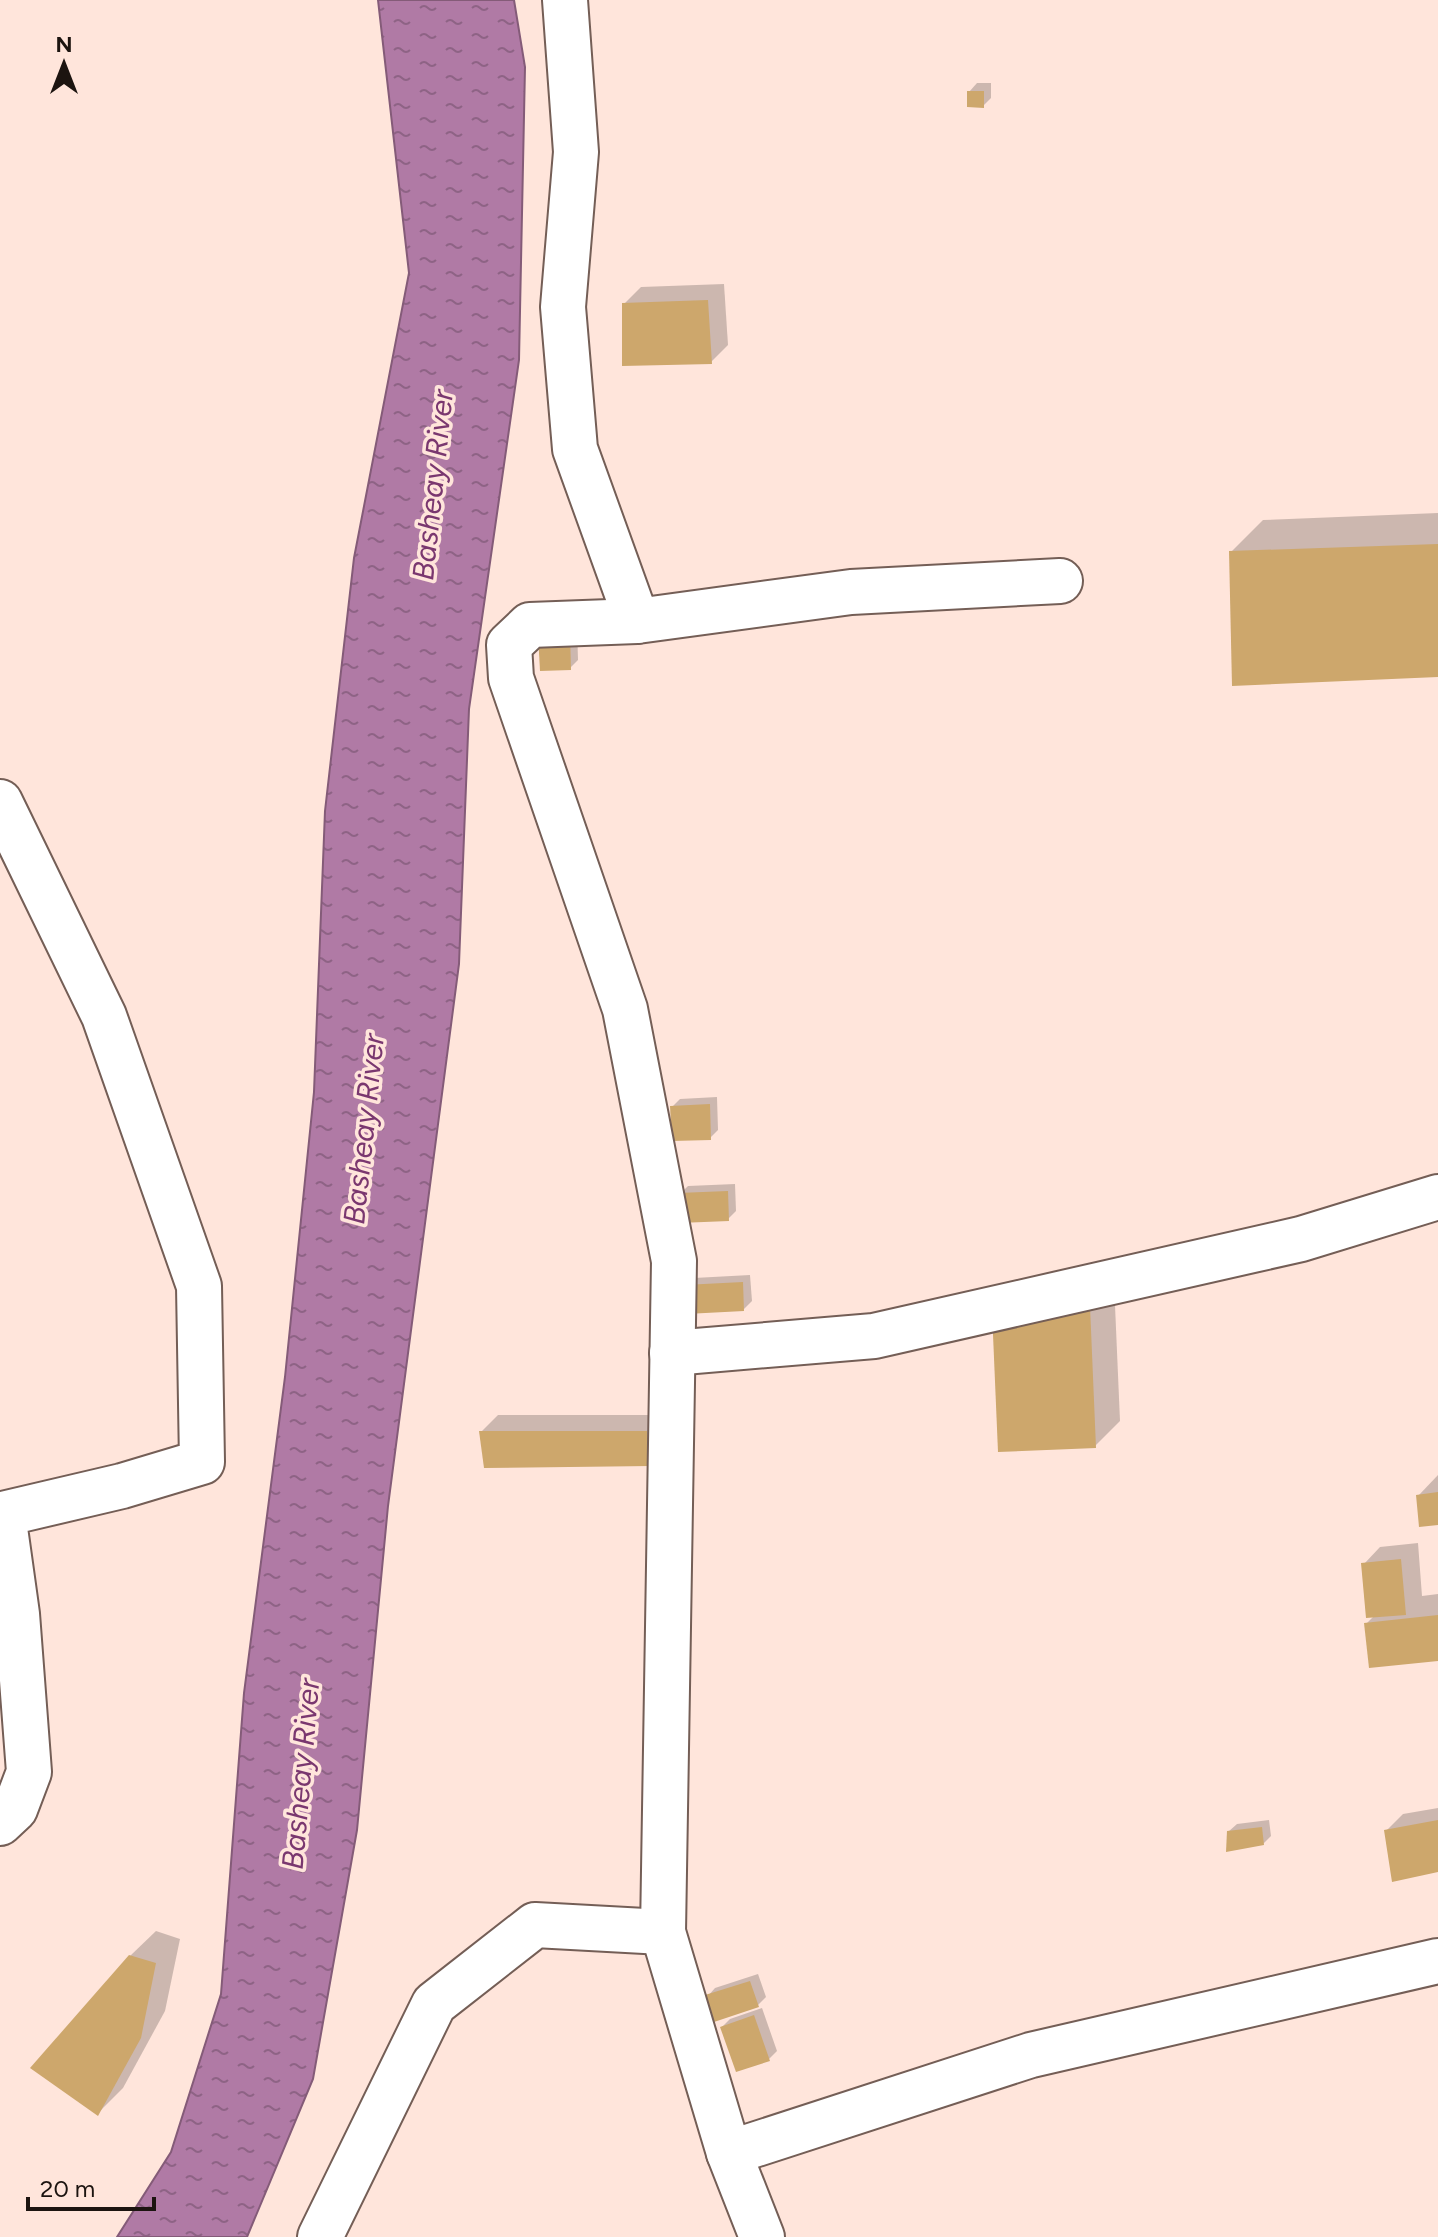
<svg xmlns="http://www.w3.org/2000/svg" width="1438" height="2237" viewBox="0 0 1438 2237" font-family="Figtree,sans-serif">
	<defs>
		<pattern id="water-ripples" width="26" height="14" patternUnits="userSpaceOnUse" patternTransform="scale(2)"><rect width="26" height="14" fill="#b07aa5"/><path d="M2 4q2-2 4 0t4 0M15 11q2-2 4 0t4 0" fill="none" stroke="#8e6385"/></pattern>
	</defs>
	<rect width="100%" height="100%" fill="#ffe5db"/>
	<polygon fill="url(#water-ripples)" stroke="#845b78" stroke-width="2" points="378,0 514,0 525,67 519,360 469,709 459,964 388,1506 357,1830 313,2079 247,2237 117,2237 171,2152 221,1994 244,1693 285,1377 314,1092 325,811 354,558 409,273"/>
	<g fill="#0003">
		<polygon points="977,83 991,83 991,98 983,106 969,92"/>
		<polygon points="724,284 728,345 711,362 624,304 641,287"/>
		<polygon points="1438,513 1438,675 1231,552 1263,520"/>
		<polygon points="577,625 578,660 570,668 542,669"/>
		<polygon points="717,1097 718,1130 710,1138 672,1107 680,1099"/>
		<polygon points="735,1184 736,1211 728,1219 680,1194 688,1186"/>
		<polygon points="750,1275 752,1301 744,1309 687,1311 694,1278"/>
		<polygon points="1114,1282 1120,1421 1095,1446 994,1312"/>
		<polygon points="498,1415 663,1415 651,1464 481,1432"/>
		<polygon points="1438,1475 1438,1523 1418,1496"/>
		<polygon points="1418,1543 1422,1596 1438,1594 1438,1659 1366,1624 1374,1616 1364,1564 1380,1547"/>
		<polygon points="1438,1808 1438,1870 1386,1831 1403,1814"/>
		<polygon points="1269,1820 1271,1836 1263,1844 1228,1832 1237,1824"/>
		<polygon points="156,1931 180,1939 165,2011 123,2088 98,2113 130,1956"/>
		<polygon points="758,1974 766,1997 758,2005 708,1996 715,1988"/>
		<polygon points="762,2008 777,2051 769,2059 737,2070 722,2027 730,2019"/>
	</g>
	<g fill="#cda76c">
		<polygon points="967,91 984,91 984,108 967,107"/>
		<polygon points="708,300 712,364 622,366 622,303"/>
		<polygon points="1438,544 1438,677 1232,686 1229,551"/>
		<polygon points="570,632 571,670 540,671 538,634"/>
		<polygon points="710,1104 711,1140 672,1141 670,1106"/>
		<polygon points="728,1191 729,1221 679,1223 678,1193"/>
		<polygon points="743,1282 744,1311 686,1314 684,1285"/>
		<polygon points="1090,1306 1096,1448 998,1452 992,1311"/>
		<polygon points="479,1431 647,1431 651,1466 484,1468"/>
		<polygon points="1438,1492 1438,1525 1419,1527 1416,1495"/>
		<polygon points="1401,1559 1406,1615 1366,1618 1361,1563"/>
		<polygon points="1438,1615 1438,1661 1369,1668 1364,1623"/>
		<polygon points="1438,1820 1438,1872 1392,1882 1384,1830"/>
		<polygon points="1262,1827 1264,1845 1226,1852 1227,1831"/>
		<polygon points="129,1955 156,1963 141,2038 98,2116 30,2068"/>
		<polygon points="750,1981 759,2007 714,2022 705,1995"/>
		<polygon points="754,2015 770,2061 736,2072 720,2027"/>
	</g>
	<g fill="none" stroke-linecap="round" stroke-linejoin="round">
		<g stroke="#745e56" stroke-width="48">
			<g id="minor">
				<polyline points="565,0 576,152 563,307 575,449 637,621 851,592 1060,581"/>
				<polyline points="637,621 530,625 509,645 511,678 625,1009 674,1261 663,1932 729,2153 762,2237"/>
				<polyline points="0,802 104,1016 199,1286 202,1462 122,1486 3,1514 17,1614 29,1772 15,1809 0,1823"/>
				<polyline points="672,1353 874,1336 1301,1239 1438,1197"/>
				<polyline points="729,2153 1031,2055 1438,1961"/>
				<polyline points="320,2237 434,2004 535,1925 663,1932"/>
			</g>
		</g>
		<use href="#minor" stroke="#fff" stroke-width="44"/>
	</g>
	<g text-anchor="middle" stroke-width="7" stroke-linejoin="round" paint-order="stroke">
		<g font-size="30" font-style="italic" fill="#7a376f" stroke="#ffe5db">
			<text transform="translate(433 485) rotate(-84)" y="10">Basheay River</text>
			<text transform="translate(364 1129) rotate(-84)" y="10">Basheay River</text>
			<text transform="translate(301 1774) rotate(-85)" y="10">Basheay River</text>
		</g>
	</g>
	<g transform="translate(64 64)" stroke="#ffe5db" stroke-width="6" paint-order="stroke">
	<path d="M0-6L14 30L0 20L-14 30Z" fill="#1c1410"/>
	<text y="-12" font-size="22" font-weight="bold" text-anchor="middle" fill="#1c1410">N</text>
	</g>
	<path d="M28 2197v12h126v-12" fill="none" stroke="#1c1410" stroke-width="4"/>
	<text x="40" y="2197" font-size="24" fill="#1c1410" stroke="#ffe5db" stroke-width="6" paint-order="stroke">20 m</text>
</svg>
